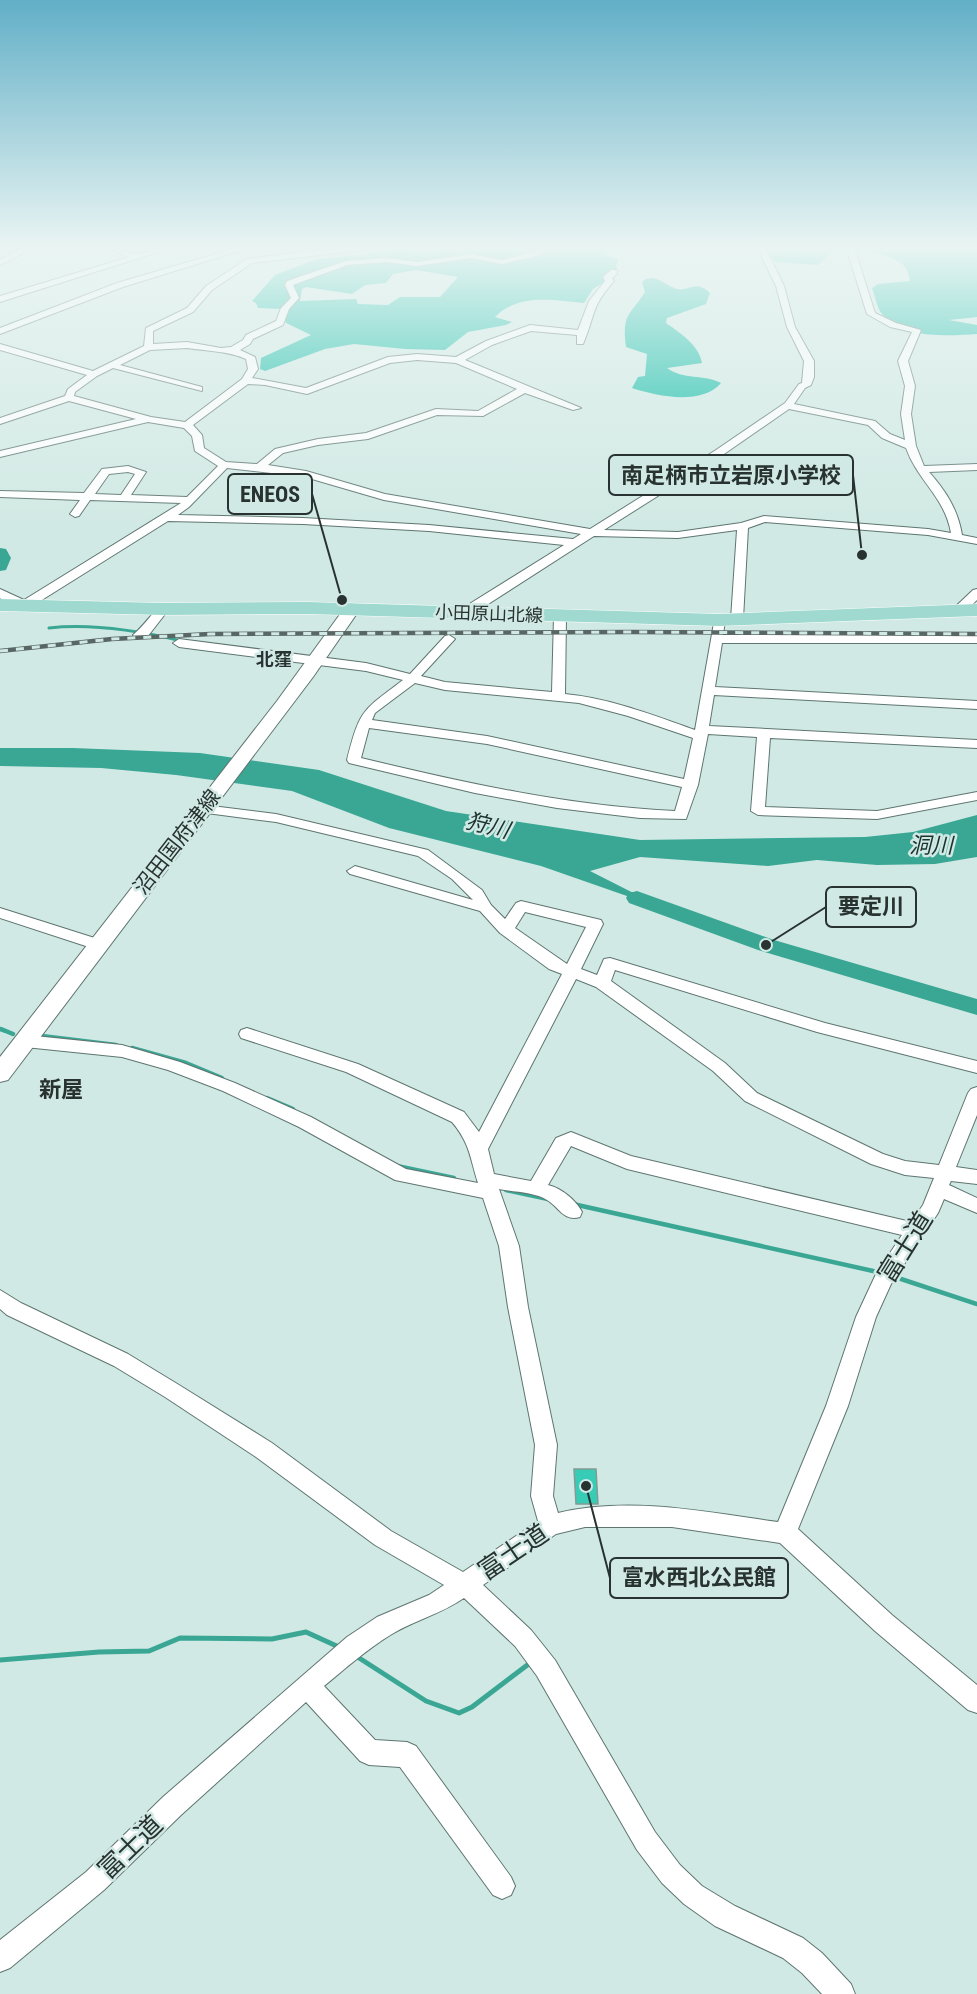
<svg xmlns="http://www.w3.org/2000/svg" width="977" height="1994" viewBox="0 0 977 1994" font-family="'Roboto Condensed','Noto Sans JP',sans-serif">
	<rect width="100%" height="100%" fill="#d1e9e4"/>
	<g fill="#05b8a2" fill-rule="evenodd">
		<path d="M397 247H414L410 249 418 251 441 247H618L604 254 619 259 616 265 618 274 593 289 584 303C555 300 518 293 495 317L512 322 506 325 468 332 445 350 405 349 354 344 325 349 265 371 260 369 261 358 311 335 286 323 282 309 258 308 256 303 252 301 275 275 317 259 368 254ZM416 270 458 277 440 297H400L388 305 358 304 356 299 300 301 302 289 306 287 352 294 365 285 386 283 393 274Z"/>
		<path d="M852 247H977V317L949 320 977 325V334C948 336 903 339 882 314 877 308 875 296 872 288L878 284 910 281C909 276 908 271 905 267 891 250 852 251 832 252L818 265 776 262 768 255 771 248 810 251Z"/>
		<path d="M653 278C662 280 667 285 674 288 689 294 694 278 710 293L706 304 667 318 666 323C680 333 699 345 702 363L667 368C683 380 704 374 721 383 701 406 657 396 632 388L638 377 645 376 647 354 626 347C622 313 629 317 645 292L642 282 646 279Z"/>
	</g>
	<polygon fill="#3aa795" points="0,748 73,748 200,753 319,770 446,811 640,840 865,837 913,832 977,815 977,857 935,864 877,865 817,860 768,866 640,857 590,871 667,910 541,866 389,828 292,791 176,775 101,768 0,766"/>
	<g fill="none" stroke-linecap="round" stroke-linejoin="round">
		<polyline stroke="#3aa795" stroke-width="2" points="0,328 58,306"/>
		<path stroke="#3aa795" stroke-width="3" d="M49 628C92 623 140 631 182 641"/>
		<polyline stroke="#3aa795" stroke-width="4" points="0,1029 5,1031"/>
		<g stroke="#3aa795" stroke-width="4.5">
			<polyline points="1,1029 13,1034"/>
			<polyline points="42,1036 116,1045"/>
			<polyline points="132,1048 186,1063 222,1078"/>
			<polyline points="267,1098 293,1109"/>
			<polyline points="397,1166 454,1178"/>
			<polyline points="506,1190 548,1199"/>
			<polyline points="573,1204 882,1273"/>
			<polyline points="892,1276 977,1304"/>
		</g>
		<g stroke="#3aa795" stroke-width="5">
			<polyline points="356,1656 426,1701 459,1713 472,1707 530,1663 532,1666"/>
			<polyline points="0,1660 99,1652 149,1651 180,1638 272,1639 306,1632 341,1648"/>
		</g>
		<g fill="#3aa795" fill-rule="evenodd">
			<polygon points="0,548 6,549 11,558 6,570 0,571"/>
			<polygon points="637,891 774,940 977,999 977,1015 758,950 629,903 626,898 629,893"/>
		</g>
	</g>
	<polygon fill="#36ccb6" stroke="#839a95" stroke-width="1.5" points="574,1469 596,1469 598,1504 576,1504"/>
	<g fill="none" stroke-linecap="round" stroke-linejoin="round">
		<g stroke="#5e7570" stroke-width="2">
			<g id="street">
				<polygon points="24,247 35,247 0,265 0,260"/>
				<path d="M106 247C117 247 131 255 140 254 152 252 161 247 174 247L0 302V296L129 257Z"/>
				<polygon points="239,247 252,247 123,287 0,334 0,328 117,283"/>
				<path d="M343 247H389L252 263 212 290 193 312 153 331V344L187 342 221 348 231 347 243 340 246 335 276 321 281 308 291 298 285 285 287 281 346 261 387 258 417 262 471 254 502 260 535 251 541 247H550L541 255 502 264 471 258 417 266 387 262 347 265 293 285 299 298 289 309 283 325 253 339 250 344 240 350 255 357 258 369 252 378 306 388 388 357 417 354 456 357 486 341 530 325 578 330 589 301 605 281 603 277 611 270H617V274L612 278 614 281C590 308 596 314 583 344H577V335L531 331 492 345 465 360 581 408 573 410 525 393 483 416 437 415 368 439 318 445 283 453 268 465 306 471 385 494 590 529 716 450 785 403 799 384 802 383 804 361 787 327 776 286 757 247H765L784 286 795 327 814 361V377L811 385 805 388 794 404 875 421 890 434 905 440 901 414 905 386 898 361 912 332 890 327 867 314 846 247H854L875 313 896 323 921 330 908 361 915 386 911 414 916 446 924 466 977 464V470L929 472C946 491 958 510 962 535L977 538V544L928 535 765 522 748 528 743 619 737 623 731 619 737 530 678 538 594 536 468 617 462 613 471 603 564 545 429 531 303 524 168 521 29 608H21L0 598V589L24 600 181 503 90 500 79 516 75 517 70 514 80 500 0 497V491L84 493 102 469 128 466 146 472 131 495 187 497 218 466 195 451 192 436 184 428 148 422 0 457V451L136 419 69 401 0 424V418L65 396 68 389 87 375 0 350V344L93 371 144 346 146 328 187 308 206 286 247 259ZM187 348C207 351 228 351 246 359L248 369 242 379 185 422 151 417 74 396 75 392 97 376 113 368 202 391V387L120 365 150 350ZM417 360 456 363 517 389 478 411 436 409 366 433 318 439 275 449 257 464 226 462 204 448 202 435 193 425 248 384 265 385 307 394 390 363ZM789 409 868 425 882 438 906 448C917 480 945 497 951 533L928 529 764 516 741 523 678 532 604 530 724 454ZM227 468 305 477 384 500 581 534 573 539 429 525 303 518 178 515 189 507ZM128 472 135 474 121 495 95 494 109 474Z"/>
				<polygon points="977,589 977,600 962,614 954,614 954,608 973,590"/>
				<path d="M163 605 169 609 148 636 135 638 133 635C142 627 150 617 159 606Z"/>
				<path d="M560 612 566 616 565 694C609 698 653 715 695 730L715 617H723L725 620 723 635H977V643H722L715 687 977 701V709L714 695 709 726 977 740V748L770 738 765 807 877 811 977 792V800L877 819 758 815 751 811 757 737 708 734 698 785 686 819 640 818 557 808 475 793 349 763 347 760C360 709 362 711 403 680L366 671 179 647 173 643 179 639 366 663 410 674 445 636 449 635 455 639 421 676 445 682 552 692 554 616ZM415 683 445 690 579 703 628 716 693 738 684 779 487 736 372 720 375 713ZM369 728 487 744 682 787 675 811C568 806 465 783 361 758Z"/>
				<path d="M204 805 276 814 428 850 482 890 491 905 505 919 516 903 521 901 601 920 603 924 581 969 597 975 604 959 610 958 825 1023 977 1061V1073L817 1032 615 970 611 981 725 1063 757 1093 883 1154 905 1161 939 1165 968 1093 971 1089 977 1087V1115L956 1167 977 1170V1184L951 1181 949 1185 977 1198V1213L944 1199 938 1213 891 1284 876 1317 848 1406 798 1529 892 1615 977 1685V1713L968 1710 875 1631 780 1543 672 1527H585L556 1534 483 1585 531 1630 555 1660 655 1832 680 1865 702 1886 735 1906 803 1938 822 1953 851 1984 855 1994H822L802 1973 783 1958 715 1926 684 1904 662 1883 637 1850 537 1676 515 1646 464 1598C441 1614 415 1620 392 1634 367 1649 346 1668 324 1686L375 1740 407 1742 416 1746 511 1877 515 1886 511 1895 502 1899 493 1895 400 1767 369 1765 360 1761 306 1702 181 1815 104 1890 10 1968 0 1972V1940L86 1872 163 1797 347 1637 377 1617 429 1595 444 1585 375 1545 256 1457 165 1397 114 1366 7 1315 0 1309V1290L21 1303 128 1354 179 1385 272 1443 391 1531 463 1572 538 1521 531 1496 535 1445 508 1307 499 1246 483 1198 395 1180 299 1127 223 1091 168 1070 122 1057 25 1047 19 1045 16 1041 19 1037 25 1035 122 1045 180 1062 235 1083 311 1117 406 1169 478 1183C470 1158 470 1143 452 1122L346 1072 241 1038 239 1034 241 1030 247 1028 358 1064 464 1112 479 1132 562 974 549 969 500 933 480 911 350 874 347 871 355 866 473 900 452 879 418 856 276 822 199 812 197 809 199 806ZM525 912 586 927 567 964 515 928ZM576 979 596 987 713 1071 745 1101 871 1164 905 1175 934 1178 923 1205 911 1222 631 1156 571 1132 556 1138 531 1181 494 1174 488 1149ZM571 1146 627 1169 902 1235 876 1274 856 1317 826 1406 778 1522C706 1512 630 1496 558 1513L553 1496 557 1445 528 1307 519 1246 499 1189C513 1192 535 1192 547 1200 559 1207 564 1222 580 1217L582 1212C576 1200 561 1188 548 1185Z"/>
				<polygon points="0,908 104,941 106,945 98,950 0,918"/>
			</g>
		</g>
		<g stroke="#5e7570" stroke-width="2">
			<polygon id="secondary" points="352,604 360,609 313,677 8,1080 0,1082 0,1057 277,701 346,606"/>
		</g>
		<g stroke="#fff" stroke-width="1">
			<polygon id="primary" points="0,599 163,603 308,602 719,614 977,604 977,616 719,626 308,614 163,615 0,611"/>
		</g>
		<use href="#street" fill="#fff" fill-rule="evenodd"/>
		<use href="#secondary" fill="#fff" fill-rule="evenodd"/>
		<use href="#primary" fill="#a0d9cf" fill-rule="evenodd"/>
		<g stroke="#586664" stroke-width="4.5">
			<polyline id="rail" points="0,651 112,639 210,634 633,632 977,634"/>
		</g>
		<use href="#rail" stroke="#d1e9e4" stroke-width="3" stroke-dasharray="8" stroke-linecap="butt"/>
	</g>
	<linearGradient id="sky" x2="0" y2="1"><stop stop-color="#62afc7"/><stop offset="0.47" stop-color="#eaf5f3"/><stop offset="1" stop-color="#eaf5f3" stop-opacity="0"/></linearGradient>
	<rect width="977" height="526" fill="url(#sky)"/>
	<g text-anchor="middle" stroke-width="5" stroke-linejoin="round" paint-order="stroke">
		<g font-size="18" fill="#283230" stroke="#d1e9e4">
			<text transform="translate(489 614) rotate(2)" y="6">小田原山北線</text>
		</g>
		<g font-size="18" font-weight="bold" fill="#283230" stroke="#d1e9e4">
			<text x="274" y="666">北窪</text>
		</g>
		<g font-size="21" fill="#283230" stroke="#d1e9e4">
			<text transform="translate(177 842) rotate(-52)" y="7">沼田国府津線</text>
		</g>
		<g font-size="22" font-style="italic" fill="#1b332e" stroke="#d1e9e4">
			<text transform="translate(488 825) rotate(14)" y="8">狩川</text>
			<text x="931" y="853">洞川</text>
		</g>
		<g font-size="22" font-weight="bold" fill="#283230" stroke="#d1e9e4">
			<text x="61" y="1097">新屋</text>
		</g>
		<g font-size="26" fill="#283230" stroke="#d1e9e4">
			<text transform="translate(905 1247) rotate(-58)" y="9">富士道</text>
			<text transform="translate(513 1552) rotate(-34)" y="9">富士道</text>
			<text transform="translate(130 1847) rotate(-44)" y="9">富士道</text>
		</g>
	</g>
	<path fill="none" stroke="#283230" stroke-width="2" d="M862 555L853 475M342 600L312 494M766 945L826 907M586 1486L610 1578"/>
	<g fill="#283230" stroke="#d1e9e4" stroke-width="2">
		<circle cx="862" cy="555" r="6"/>
		<circle cx="342" cy="600" r="6"/>
		<circle cx="766" cy="945" r="6"/>
		<circle cx="586" cy="1486" r="6"/>
	</g>
	<g fill="#d1e9e4" stroke="#283230" stroke-width="2">
		<rect x="609" y="455" width="244" height="40" rx="6"/>
		<rect x="228" y="474" width="84" height="40" rx="6"/>
		<rect x="826" y="887" width="90" height="40" rx="6"/>
		<rect x="610" y="1558" width="178" height="40" rx="6"/>
	</g>
	<g font-size="22" text-anchor="middle" font-weight="bold" fill="#283230">
		<text x="731" y="483">南足柄市立岩原小学校</text>
		<text x="270" y="502">ENEOS</text>
		<text x="871" y="914">要定川</text>
		<text x="699" y="1585">富水西北公民館</text>
	</g>
</svg>
